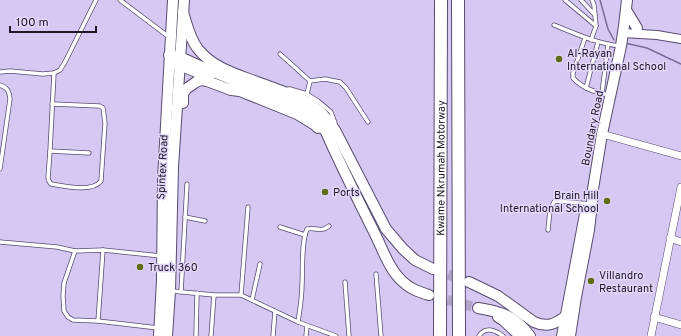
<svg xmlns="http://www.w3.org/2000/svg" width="681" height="336" viewBox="0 0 681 336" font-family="Overpass,sans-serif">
	<rect width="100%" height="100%" fill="#d5c8f2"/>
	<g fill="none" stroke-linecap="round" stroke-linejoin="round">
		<g stroke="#796b97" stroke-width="1.5">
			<polyline points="600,0 608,29 614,40"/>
			<polyline points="625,43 647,48 681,64"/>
		</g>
		<g stroke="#b0a5c9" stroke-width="10" stroke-dasharray="10 5" stroke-linecap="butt">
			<polyline points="434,269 466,281"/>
			<polyline points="433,296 478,308"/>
		</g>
		<g stroke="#584c6f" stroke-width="5">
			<g id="service">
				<polyline points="120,0 169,37"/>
				<polyline points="565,0 596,26"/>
				<polyline points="581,0 595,15"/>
				<path d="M554 25C576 34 596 43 620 46"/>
				<path d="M585 38 573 73V78C582 88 597 93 609 95"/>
				<polyline points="591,40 596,26 594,5 592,0"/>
				<polyline points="280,54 310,81 307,94"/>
				<polyline points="0,72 10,71 43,74 54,73 60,70 65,62 96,0"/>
				<polyline points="54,73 50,151 89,153"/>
				<polyline points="310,81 325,79 340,82 346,88 368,122"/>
				<path d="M0 85C8 88 9 91 10 99L0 169"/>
				<polyline points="586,88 598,42"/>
				<polyline points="288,89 290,89 307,94 318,101 331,112 335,123"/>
				<polyline points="602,93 608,44"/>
				<path d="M50 151 48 178 49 181 51 184C63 186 92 193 101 181L105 123 103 108 100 106 52 104"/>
				<polyline points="185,217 205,221"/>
				<polyline points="280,227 305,235"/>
				<polyline points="548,230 550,210 554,202 557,201 591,204"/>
				<polyline points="0,242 57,247 75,251 103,250 161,256"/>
				<polyline points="75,251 64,283 63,296 64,311 68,317 73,320 98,321 158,328"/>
				<polyline points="376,274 381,336"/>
				<polyline points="345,282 349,336"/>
				<polyline points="172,291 214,295 241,295 298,322 336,336"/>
				<polyline points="181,292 187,184"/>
				<polyline points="241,295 248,207"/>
				<polyline points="252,300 260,264"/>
				<polyline points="98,321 103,250"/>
				<path d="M298 322C300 309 302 297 302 285 303 270 301 242 307 229 316 227 320 233 329 226"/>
				<polyline points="196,336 197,293"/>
				<polyline points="211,336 214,295"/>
				<polyline points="273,336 275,311"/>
				<polyline points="306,336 307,326"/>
				<path d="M479 336C485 326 495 330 503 336"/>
			</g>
		</g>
		<g stroke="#584c6f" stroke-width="8">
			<g id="minor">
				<polyline points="602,134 681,156"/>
				<polyline points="670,238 681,242"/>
				<polyline points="654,317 681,325"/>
				<polyline points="651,336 681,187"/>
			</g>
		</g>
		<g stroke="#584c6f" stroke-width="10">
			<polyline id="tertiary" points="623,33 657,35 681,39"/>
		</g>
		<g stroke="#584c6f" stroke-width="12">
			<g id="secondary">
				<polyline points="626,10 637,28"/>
				<path d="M183 12C187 25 190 39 198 49 213 68 236 74 257 82 274 88 290 94 306 101 319 108 327 118 335 130L386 229 403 249 415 260 433 269"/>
				<path d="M169 55 180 57C204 68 229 79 254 88 273 95 294 101 310 113 317 118 321 125 326 132 341 166 358 200 375 234 383 250 389 269 402 281 410 289 419 292 429 295"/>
				<polyline points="173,64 179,65 209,77"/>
				<polyline points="234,87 240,91 297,114 315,125 318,128"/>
				<polyline points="183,103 183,94 186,89 196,82 201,80 207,81 231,90 240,91"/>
				<path d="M469 282 498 296 534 322C547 328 555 324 566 316"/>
				<path d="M478 308C484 309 490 310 497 312 510 315 522 325 530 336"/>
				<polyline points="498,317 503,320 520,336"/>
				<polyline points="159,336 162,280 163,179 173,0"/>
				<polyline points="167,336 170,291 173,167 184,0"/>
				<polyline points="562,336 585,214"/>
				<polyline points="570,336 576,297 589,230 592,204 593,189 602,134 621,46 624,26 627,0"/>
			</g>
		</g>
		<g stroke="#584c6f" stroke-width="14">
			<g id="motorway">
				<polyline points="458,0 459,336"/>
				<path id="s1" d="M440 336 441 0"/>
			</g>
		</g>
		<use href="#service" stroke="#fff" stroke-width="3.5"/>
		<use href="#minor" stroke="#fff" stroke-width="7"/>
		<use href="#tertiary" stroke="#fff" stroke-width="8"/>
		<use href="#secondary" stroke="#fff" stroke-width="10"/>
		<use href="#motorway" stroke="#fff" stroke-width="12"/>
	</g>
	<g fill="#5e6c16" stroke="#e1d7f8" stroke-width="1.5">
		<circle cx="559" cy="59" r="4"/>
		<circle cx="325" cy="192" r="4"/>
		<circle cx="607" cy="201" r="4"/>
		<circle cx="140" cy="267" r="4"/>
		<circle cx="591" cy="281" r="4"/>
	</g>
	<g text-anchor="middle" stroke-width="3" stroke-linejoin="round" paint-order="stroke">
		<g font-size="11" fill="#1d1827" stroke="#e1d7f8" text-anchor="start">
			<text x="567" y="57">Al-Rayan<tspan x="567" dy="13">International School</tspan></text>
			<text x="333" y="196">Ports</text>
			<text x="599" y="199" text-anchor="end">Brain Hill<tspan x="599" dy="13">International School</tspan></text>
			<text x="148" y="271">Truck 360</text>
			<text x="599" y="279">Villandro<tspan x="599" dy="13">Restaurant</tspan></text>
		</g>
		<g font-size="11" fill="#1d1827" stroke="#e1d7f8">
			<text transform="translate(592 128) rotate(-79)" y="4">Boundary Road</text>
			<text transform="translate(162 167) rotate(-87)" y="4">Spintex Road</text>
			<text dy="4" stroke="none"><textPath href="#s1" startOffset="168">Kwame Nkrumah Motorway</textPath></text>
		</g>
	</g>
	<path d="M10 26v6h86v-6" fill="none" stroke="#1d1827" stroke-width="2"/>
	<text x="16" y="26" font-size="12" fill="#1d1827" stroke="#e1d7f8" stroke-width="3" paint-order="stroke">100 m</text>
</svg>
